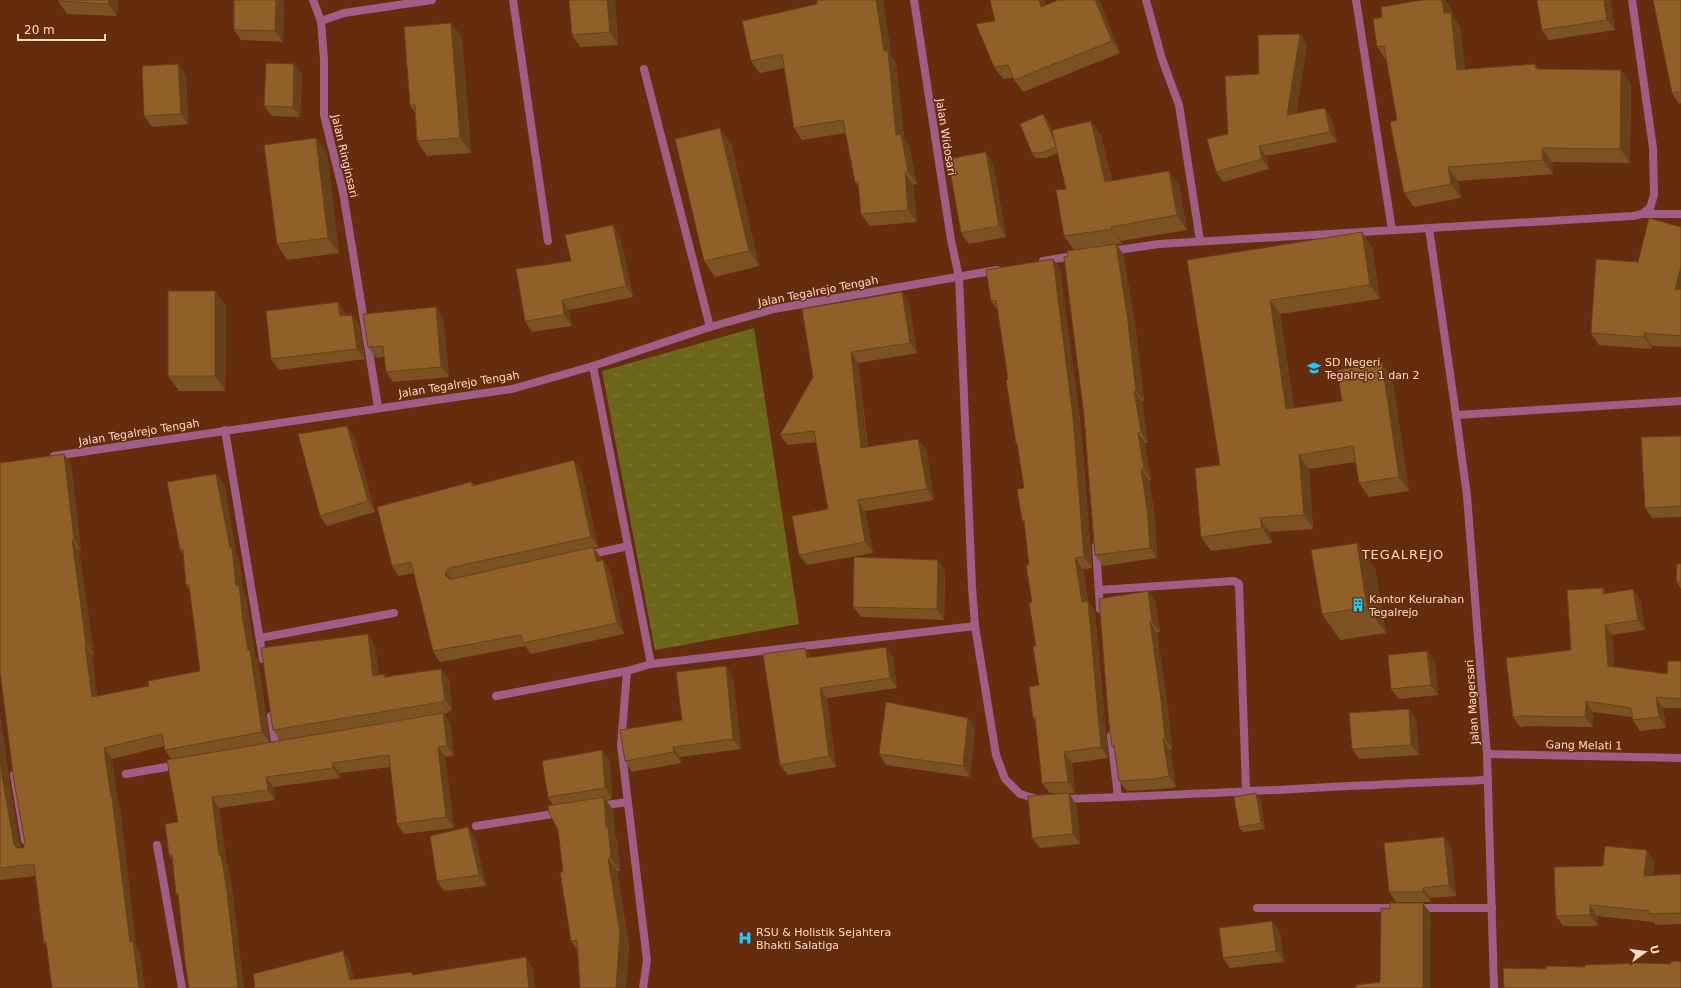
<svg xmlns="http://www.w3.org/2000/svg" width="1681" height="988" viewBox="0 0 1681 988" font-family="'DejaVu Sans',sans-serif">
	<defs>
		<pattern id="grass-tufts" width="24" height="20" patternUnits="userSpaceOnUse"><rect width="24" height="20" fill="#6b6619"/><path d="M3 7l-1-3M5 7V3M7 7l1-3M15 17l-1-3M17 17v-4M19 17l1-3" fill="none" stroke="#817b39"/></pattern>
	</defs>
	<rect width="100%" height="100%" fill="#652c0d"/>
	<polygon fill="url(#grass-tufts)" points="754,328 799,624 655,650 602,371"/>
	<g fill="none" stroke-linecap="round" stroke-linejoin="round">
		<g stroke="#a05e84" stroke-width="8">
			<polyline points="313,0 321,21"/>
			<polyline points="513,0 548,241"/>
			<polyline points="914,0 951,240 959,277 972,587 975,626 996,755 1005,779 1020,794 1037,799"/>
			<polyline points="1146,0 1162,59 1179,105 1200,241"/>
			<polyline points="1356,0 1392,230"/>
			<polyline points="644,69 710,327"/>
			<polyline points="1642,214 1681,214"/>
			<polyline points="1429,228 1456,415 1681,401"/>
			<polyline points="1111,251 1159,244 1633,216 1642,214 1650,208 1654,195 1653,148 1632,0"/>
			<polyline points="1043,261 1073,256"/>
			<polyline points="593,366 651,664 627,671 621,745 647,960 643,988"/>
			<polyline points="378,407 343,192 324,115 324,60 321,21 344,13 432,0"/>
			<polyline points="1456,415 1467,496 1487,754 1494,988"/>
			<polyline points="225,430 263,659"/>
			<polyline points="54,456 512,389 593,366 710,327 774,309 997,270"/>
			<polyline points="1096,546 1100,609"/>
			<polyline points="588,555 628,546"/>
			<polyline points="1099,590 1234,581 1239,584 1246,791"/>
			<polyline points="260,638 394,613"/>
			<polyline points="651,664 975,626"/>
			<polyline points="496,696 627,671"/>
			<polyline points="271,716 276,747"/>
			<polyline points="1111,736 1118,797"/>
			<polyline points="1487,754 1681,758"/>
			<polyline points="126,774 178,765"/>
			<polyline points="14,775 25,840"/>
			<path d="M1063 799C1205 795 1346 785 1488 780"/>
			<polyline points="599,806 628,802"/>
			<polyline points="476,826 560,813"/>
			<polyline points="157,845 182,988"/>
			<polyline points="1257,908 1401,908"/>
			<polyline points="1417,908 1492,908"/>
		</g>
	</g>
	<g fill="#7d5222">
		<polygon points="118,0 117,16 67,14 58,1"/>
		<polygon points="234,0 284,0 283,42 241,40 234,30"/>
		<polygon points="569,0 615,0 618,45 580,47 572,35"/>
		<polygon points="817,0 883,0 891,56 896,63 904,138 909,146 917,184 913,185 917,222 870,226 861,214 859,187 855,182 846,133 802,140 794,128 784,68 760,73 751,61 817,4"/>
		<polygon points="1099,0 1120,53 1023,92 1014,80 1013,78 1003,79 994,67 995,21 1046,5"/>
		<polygon points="1422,0 1445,0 1452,11 1452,15 1460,27 1465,69 1535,64 1539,69 1621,70 1631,84 1630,163 1552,162 1553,174 1458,181 1461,198 1414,207 1404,193 1397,120 1386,60 1377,47 1382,17"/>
		<polygon points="1537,0 1610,0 1615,30 1549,40 1542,30"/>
		<polygon points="1681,0 1681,103 1679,104 1672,93"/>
		<polygon points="451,23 462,38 471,153 427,156 417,141 415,113 410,105"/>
		<polygon points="1300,34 1307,44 1296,114 1332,118 1337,142 1266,156 1269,169 1223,182 1216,172 1228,134 1259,74"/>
		<polygon points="302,74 300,117 272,116 264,106"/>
		<polygon points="186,75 188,124 152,127 144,116"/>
		<polygon points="1047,119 1053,133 1101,135 1112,181 1179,185 1187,230 1121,241 1122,244 1116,244 1123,254 1135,324 1144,401 1142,401 1148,443 1145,443 1151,480 1149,480 1155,518 1157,558 1103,566 1095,555 1084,416 1068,256 1074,250 1064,236 1066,189 1058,153 1045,158 1036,158 1032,153"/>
		<polygon points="731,143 759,266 715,277 704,261"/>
		<polygon points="327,153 339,253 287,260 277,244"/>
		<polygon points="993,163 1006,237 969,244 961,233"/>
		<polygon points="1681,227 1681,347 1652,346 1652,349 1599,345 1591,333 1638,262"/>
		<polygon points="620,236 633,297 569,310 572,326 532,332 525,321 571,261"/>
		<polygon points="1372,247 1380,299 1280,314 1294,408 1342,401 1392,377 1409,491 1369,497 1359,483 1355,462 1309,469 1313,529 1270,532 1272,543 1211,551 1201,537 1220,465 1187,260"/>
		<polygon points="1053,259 1060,269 1081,428 1092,568 1083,569 1088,601 1095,611 1108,758 1072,763 1075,793 1050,793 1042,783 1036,721 1033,718 1039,685 1029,565 1024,523 1022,520 1024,488 1018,446 1016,443 1008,379 998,311 991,301"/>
		<polygon points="902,292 909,303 917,353 858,363 868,447 926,449 934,500 865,511 873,553 807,565 799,555 828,509 816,442 788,445 780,435"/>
		<polygon points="226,306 225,391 179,391 168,376"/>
		<polygon points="436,307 443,318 449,377 393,382 386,372 384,357 376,358 368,347"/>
		<polygon points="345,313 346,315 352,315 359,325 365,359 279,370 271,359"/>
		<polygon points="354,436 375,512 327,526 320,516"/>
		<polygon points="1681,436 1681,517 1652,518 1645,508"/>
		<polygon points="64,454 71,464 81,551 79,551 94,655 92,655 97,696 149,686 200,671 190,591 186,585 183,554 180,550 216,474 224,484 236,553 239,558 243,591 246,596 251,632 255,656 258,660 270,743 281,741 273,730 375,645 379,675 384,674 386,676 449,679 452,710 449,711 449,713 444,714 450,723 454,756 445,757 454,828 404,834 397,824 390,767 340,773 340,778 274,787 275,800 219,808 226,861 228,865 234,901 178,896 176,894 172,860 169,855 178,822 172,760 165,750 164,746 112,759 118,805 120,807 136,947 140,952 47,948 44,943 35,876 0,880 0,712 11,793 20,848 23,848 25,843"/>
		<polygon points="581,470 598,547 594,548 601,558 601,560 603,560 610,570 624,634 531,654 525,646 440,662 433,651 414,573 399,576 392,566 471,482 474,485"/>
		<polygon points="1357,543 1375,569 1386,633 1340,640 1322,614"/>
		<polygon points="1681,564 1681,589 1676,581"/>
		<polygon points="945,570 944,620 861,617 853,607"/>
		<polygon points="1603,588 1606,593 1640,599 1645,630 1612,635 1614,667 1667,674 1681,661 1681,708 1663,708 1666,728 1640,731 1633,720 1632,717 1593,712 1593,727 1530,726 1520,727 1513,717 1571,650"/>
		<polygon points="1148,591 1155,601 1160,632 1157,633 1168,710 1172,749 1170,750 1176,787 1162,789 1127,791 1119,781 1115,751 1112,746"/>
		<polygon points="1427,651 1435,662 1438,695 1399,699 1391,689"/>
		<polygon points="812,657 893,657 897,688 827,698 836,767 788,775 780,765"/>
		<polygon points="733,677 741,749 680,757 681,763 632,772 625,761 682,720"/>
		<polygon points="968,718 975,728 970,777 886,765 879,754"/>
		<polygon points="1416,719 1419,755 1359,759 1352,749"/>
		<polygon points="602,750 610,761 612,799 606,800 613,810 615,836 617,839 620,871 617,871 629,946 626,988 580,988 578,951 571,941 558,830 553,805 548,797"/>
		<polygon points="1260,798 1265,829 1243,832 1239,827"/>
		<polygon points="1076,804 1080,844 1040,848 1032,838"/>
		<polygon points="1444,837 1451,847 1456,896 1431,898 1431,902 1396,902 1389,892"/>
		<polygon points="475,838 486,886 444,891 437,881"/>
		<polygon points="1654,860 1653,875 1681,874 1681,924 1656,925 1654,922 1597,916 1598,926 1563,926 1556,916 1603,866"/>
		<polygon points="1272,921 1280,932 1284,962 1230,968 1223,958"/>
	</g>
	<g fill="#66421c">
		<polygon points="109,0 118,0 117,16 108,4"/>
		<polygon points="276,0 284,0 283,42 275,31"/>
		<polygon points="607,0 615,0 618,45 610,32"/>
		<polygon points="876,0 883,0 891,56 896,63 904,138 909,146 917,184 908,172 896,135"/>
		<polygon points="1039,0 1045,0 1049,19 1041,7"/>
		<polygon points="1095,0 1099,0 1120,53 1112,41"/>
		<polygon points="1442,0 1445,0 1452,11 1452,15 1460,27 1467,84 1457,70 1444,13"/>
		<polygon points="1604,0 1610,0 1615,30 1607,20"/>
		<polygon points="451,23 462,38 471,153 460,138"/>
		<polygon points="1300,34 1307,44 1294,125 1287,115"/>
		<polygon points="178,64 186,75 188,124 181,114"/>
		<polygon points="294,64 302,74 300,117 293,107"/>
		<polygon points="1535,64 1545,78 1536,69"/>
		<polygon points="1621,70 1631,84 1630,163 1620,149"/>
		<polygon points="1325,108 1332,118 1337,142 1330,132"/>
		<polygon points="1043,114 1047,119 1061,152 1057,147"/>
		<polygon points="1091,121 1101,135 1116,196 1105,182"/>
		<polygon points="720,128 731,143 759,266 749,251"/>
		<polygon points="316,138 327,153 339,253 328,238"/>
		<polygon points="1259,146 1266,156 1269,169 1262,159"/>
		<polygon points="1542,148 1552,162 1553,174 1543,160"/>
		<polygon points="986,152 993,163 1006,237 999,226"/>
		<polygon points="1448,167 1458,181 1461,198 1451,184"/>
		<polygon points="1169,171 1179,185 1187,230 1177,215"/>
		<polygon points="905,172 913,185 917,222 908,210"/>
		<polygon points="613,225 620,236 633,297 626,286"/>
		<polygon points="1111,227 1121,241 1122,244 1112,229"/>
		<polygon points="1362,232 1372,247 1380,299 1370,285"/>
		<polygon points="1116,244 1123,254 1135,324 1144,401 1136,391"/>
		<polygon points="1053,259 1060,269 1081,428 1092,568 1084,557"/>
		<polygon points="1681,266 1681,299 1675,290"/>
		<polygon points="215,291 226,306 225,391 215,376"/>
		<polygon points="902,292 909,303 917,353 910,343"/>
		<polygon points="562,300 569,310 572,326 564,315"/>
		<polygon points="1270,300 1280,314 1296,424 1286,409"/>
		<polygon points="338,302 345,313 347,326 340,316"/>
		<polygon points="436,307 443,318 449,377 441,367"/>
		<polygon points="352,315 359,325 365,359 357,349"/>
		<polygon points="1644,333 1652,346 1652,349 1644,337"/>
		<polygon points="851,352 858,363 869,459 861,448"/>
		<polygon points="1382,363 1392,377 1409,491 1399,477"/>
		<polygon points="1134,391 1142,401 1148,443 1141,432"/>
		<polygon points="347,426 354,436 375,512 368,501"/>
		<polygon points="1138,433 1145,443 1151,480 1144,469"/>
		<polygon points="918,439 926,449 934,500 927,489"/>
		<polygon points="64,454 71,464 81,551 74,540"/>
		<polygon points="1299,455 1309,469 1313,529 1304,515"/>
		<polygon points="574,460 581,470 598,547 591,537"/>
		<polygon points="1141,470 1149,480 1155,518 1157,558 1150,548"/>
		<polygon points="216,474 224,484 236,553 239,558 243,591 246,596 251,632 255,656 258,660 270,743 262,732 243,621 236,586"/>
		<polygon points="858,500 865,511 873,553 865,542"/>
		<polygon points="1260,518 1270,532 1272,543 1262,528"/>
		<polygon points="72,540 79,551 94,655 86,644"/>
		<polygon points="1357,543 1375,569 1386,633 1367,607"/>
		<polygon points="593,547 601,558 604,572 597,562"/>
		<polygon points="1075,558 1083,569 1089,609 1088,601 1095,611 1108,758 1101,747 1082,602"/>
		<polygon points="603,560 610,570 624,634 617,623"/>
		<polygon points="938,560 945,570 944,620 937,609"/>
		<polygon points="446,572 453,582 453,586 445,575"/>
		<polygon points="1603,588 1610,598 1603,594"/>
		<polygon points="1633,589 1640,599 1645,630 1638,620"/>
		<polygon points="1148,591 1155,601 1160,632 1152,622"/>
		<polygon points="1150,622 1157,633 1168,710 1172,749 1165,739"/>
		<polygon points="1605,625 1612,635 1615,676 1608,666"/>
		<polygon points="368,634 375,645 380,686 373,676"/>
		<polygon points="85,645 92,655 99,708 92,697"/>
		<polygon points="886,647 893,657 897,688 890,678"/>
		<polygon points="805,648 813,659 807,658"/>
		<polygon points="1427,651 1435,662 1438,695 1431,685"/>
		<polygon points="726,666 733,677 741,749 733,739"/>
		<polygon points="441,669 449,679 452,710 445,700"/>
		<polygon points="820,688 827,698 836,767 829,756"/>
		<polygon points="1656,697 1663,708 1666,728 1659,717"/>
		<polygon points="442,700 449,711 449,713 442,702"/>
		<polygon points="1586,701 1593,712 1593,727 1585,717"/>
		<polygon points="1409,709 1416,719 1419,755 1411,745"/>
		<polygon points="0,712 11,793 22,855 14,844 3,782 0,758"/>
		<polygon points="443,713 450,723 454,756 447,746"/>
		<polygon points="968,718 975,728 970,777 963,766"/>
		<polygon points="1163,739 1170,750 1176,787 1169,776"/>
		<polygon points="438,747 445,757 454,828 446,817"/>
		<polygon points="673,747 680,757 681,763 674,752"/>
		<polygon points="104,748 112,759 118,805 120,807 136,947 140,952 145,988 139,988 130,942"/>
		<polygon points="602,750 610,761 612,799 605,788"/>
		<polygon points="1064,752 1072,763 1075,793 1068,782"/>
		<polygon points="332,763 340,773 340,778 333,768"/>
		<polygon points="266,777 274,787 275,800 268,790"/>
		<polygon points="1069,793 1076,804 1080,844 1073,834"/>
		<polygon points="1256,793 1260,798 1265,829 1261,823"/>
		<polygon points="212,797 219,808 226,861 228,865 234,901 244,988 238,988 219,855"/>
		<polygon points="604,797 613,810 615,836 617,839 620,871 611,858 606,827"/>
		<polygon points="468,827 475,838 486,886 479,875"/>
		<polygon points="1444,837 1451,847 1456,896 1449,885"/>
		<polygon points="1647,850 1654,860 1652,886 1644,876"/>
		<polygon points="608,858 617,871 629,946 626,988 616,988"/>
		<polygon points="1423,888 1431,898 1431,902 1423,892"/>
		<polygon points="1423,903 1431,914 1430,988 1423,988"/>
		<polygon points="1590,905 1597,916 1598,926 1590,915"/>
		<polygon points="1272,921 1280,932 1284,962 1276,951"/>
		<polygon points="343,951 350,962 356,988 350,980"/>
		<polygon points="526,957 533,968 535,988 529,988"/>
	</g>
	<g fill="#915f28" stroke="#66421c">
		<polygon points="58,0 109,0 108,4 58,1"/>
		<polygon points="234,0 276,0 275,31 234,30"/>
		<polygon points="569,0 607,0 610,32 572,35"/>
		<polygon points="817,0 876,0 884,51 888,51 896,135 901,134 908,172 905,172 908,210 861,214 858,182 855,182 843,120 794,128 782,54 751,61 742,21 817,4"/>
		<polygon points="990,0 1039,0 1041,7 1058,0 1095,0 1112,41 1014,80 1008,65 994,67 976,24 995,21"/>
		<polygon points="1422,0 1442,0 1444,13 1451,13 1457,70 1535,64 1536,69 1621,70 1620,149 1542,148 1543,160 1448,167 1451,184 1404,193 1390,122 1397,120 1384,46 1377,47 1373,19 1382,17 1381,7"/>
		<polygon points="1537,0 1604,0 1607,20 1542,30"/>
		<polygon points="1653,0 1681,0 1681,91 1672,93"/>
		<polygon points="451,23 460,138 417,141 415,105 410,105 404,27"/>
		<polygon points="1300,34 1287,115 1325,108 1330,132 1259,146 1262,159 1216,172 1207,139 1228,134 1225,76 1259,74 1258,35"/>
		<polygon points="266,63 294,64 293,107 264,106"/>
		<polygon points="178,64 181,114 144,116 142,66"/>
		<polygon points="1043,114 1055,142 1056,147 1041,153 1032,153 1020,124"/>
		<polygon points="1091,121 1105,182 1169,171 1177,215 1111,227 1112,229 1064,236 1056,190 1066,189 1052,130"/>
		<polygon points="720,128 749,251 704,261 675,139"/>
		<polygon points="316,138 328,238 277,244 264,145"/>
		<polygon points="986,152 999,226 961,233 948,159"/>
		<polygon points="1649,218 1681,227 1681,266 1675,290 1681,289 1681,336 1644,333 1644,337 1591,333 1596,259 1638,262"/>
		<polygon points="613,225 626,286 562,300 564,315 525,321 516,269 571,261 565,235"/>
		<polygon points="1362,232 1370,285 1270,300 1286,409 1342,401 1337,370 1382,363 1399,477 1359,483 1353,446 1299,455 1304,515 1260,518 1262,528 1201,537 1195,468 1220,465 1187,260"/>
		<polygon points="1116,244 1127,314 1136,391 1134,391 1141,432 1138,433 1144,469 1141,470 1147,508 1150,548 1095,555 1084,416 1064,257 1068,256 1067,251"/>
		<polygon points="1053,259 1073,417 1084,557 1075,558 1082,602 1088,601 1101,747 1064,752 1068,782 1042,783 1035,718 1033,718 1029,687 1039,685 1033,647 1036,646 1029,603 1032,602 1026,565 1029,565 1024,520 1022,520 1017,489 1024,488 1017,443 1016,443 1006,380 1008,379 996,300 991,301 986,270"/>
		<rect x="168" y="291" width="47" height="85"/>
		<polygon points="902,292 910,343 851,352 861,448 918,439 927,489 858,500 865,542 799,555 792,516 828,509 814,431 780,435 813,377 802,309"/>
		<polygon points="338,302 340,316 352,315 357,349 271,359 266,311"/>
		<polygon points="436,307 441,367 386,372 383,346 368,347 363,314"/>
		<polygon points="347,426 368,501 320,516 298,434"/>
		<polygon points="1681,436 1681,506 1645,508 1641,437"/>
		<polygon points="64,454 74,540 72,540 86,644 85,645 92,697 149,686 148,681 200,671 189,585 186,585 183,550 180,550 167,482 216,474 230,548 232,548 236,586 239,585 243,621 248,650 250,650 262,732 165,750 162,734 104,748 111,797 112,797 130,942 133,941 139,988 52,988 46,942 44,943 34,864 0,868 0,758 3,782 14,844 17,848 23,848 25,843 14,781 0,672 0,463"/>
		<polygon points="574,460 591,537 449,568 446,572 445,575 449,579 452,579 593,547 597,562 603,560 617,623 523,643 521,635 433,651 411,562 392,566 377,507 471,482 472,486"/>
		<polygon points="1357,543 1367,607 1322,614 1311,550"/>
		<polygon points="854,557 938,560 937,609 853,607"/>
		<polygon points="1677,564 1681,564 1681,582 1676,581"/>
		<polygon points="1603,588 1603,594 1633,589 1638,620 1605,625 1608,666 1667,674 1668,661 1681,661 1681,699 1656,697 1659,717 1633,720 1631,708 1586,701 1585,717 1523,716 1513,717 1506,658 1571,650 1567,590"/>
		<polygon points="1148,591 1152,622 1150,622 1161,700 1165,739 1163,739 1169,776 1155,779 1119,781 1114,746 1112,746 1109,725 1099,599"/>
		<polygon points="368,634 373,676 384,674 384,677 441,669 445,700 442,700 442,702 273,730 261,648"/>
		<polygon points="886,647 890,678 820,688 829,756 780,765 763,654 805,648 807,658"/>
		<polygon points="1427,651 1431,685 1391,689 1388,655"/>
		<polygon points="726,666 733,739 673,747 674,752 625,761 620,730 682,720 676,672"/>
		<polygon points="886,702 968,718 963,766 879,754"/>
		<polygon points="1409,709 1411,745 1352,749 1349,713"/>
		<polygon points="443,713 447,746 438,747 446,817 397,824 389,755 332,763 333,768 266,777 268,790 212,797 219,855 221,855 227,891 238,988 189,988 185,962 178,893 176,894 172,855 169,855 165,824 178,822 167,760"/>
		<polygon points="602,750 605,788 548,797 542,761"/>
		<polygon points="1069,793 1073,834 1032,838 1028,796"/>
		<polygon points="1256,793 1261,823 1239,827 1234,797"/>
		<polygon points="604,797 606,827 608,827 611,858 608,858 620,933 616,988 580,988 577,940 571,941 560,872 563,872 558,830 549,813 548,806"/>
		<polygon points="468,827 479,875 437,881 430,836"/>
		<polygon points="1444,837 1449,885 1423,888 1423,892 1389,892 1384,843"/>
		<polygon points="1605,846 1647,850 1644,876 1681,874 1681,913 1649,914 1649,911 1590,905 1590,915 1556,916 1554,867 1603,866"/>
		<polygon points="1390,903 1423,903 1423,988 1356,988 1356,985 1380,982 1381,908 1390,909"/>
		<polygon points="1272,921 1276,951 1223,958 1219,928"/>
		<polygon points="343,951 350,980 412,972 412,975 526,957 529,988 255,988 253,974"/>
		<polygon points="1676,961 1681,962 1681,988 1504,988 1503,968 1546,969 1546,966 1585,967 1585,965 1641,963 1671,964 1670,962"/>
	</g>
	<defs>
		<g id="school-bare" transform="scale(1.08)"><path d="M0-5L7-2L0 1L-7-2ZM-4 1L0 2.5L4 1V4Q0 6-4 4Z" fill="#1ec9fd" stroke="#652c0d" stroke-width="2.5" paint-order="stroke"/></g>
		<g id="building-bare" transform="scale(1.08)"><path d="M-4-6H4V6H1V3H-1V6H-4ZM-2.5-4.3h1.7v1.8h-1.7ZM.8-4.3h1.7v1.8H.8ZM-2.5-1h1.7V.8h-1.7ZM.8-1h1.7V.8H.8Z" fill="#1ec9fd" stroke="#652c0d" stroke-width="2.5" paint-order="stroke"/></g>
		<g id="hospital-bare" transform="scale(1.08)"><path d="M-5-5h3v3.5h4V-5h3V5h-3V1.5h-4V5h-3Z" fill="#1ec9fd" stroke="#652c0d" stroke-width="2.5" paint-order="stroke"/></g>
	</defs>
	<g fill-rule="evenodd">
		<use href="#school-bare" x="1314" y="368"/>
		<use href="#building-bare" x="1358" y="605"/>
		<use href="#hospital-bare" x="745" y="938"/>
	</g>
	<g text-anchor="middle" stroke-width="3" stroke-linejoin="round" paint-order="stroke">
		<g font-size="11" fill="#fdd9c9" stroke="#652c0d">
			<text transform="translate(946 137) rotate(81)" y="4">Jalan Widosari</text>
			<text transform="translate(345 156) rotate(77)" y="4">Jalan Ringinsari</text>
			<text transform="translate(818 291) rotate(-11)" y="4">Jalan Tegalrejo Tengah</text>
			<text transform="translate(459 384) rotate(-9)" y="4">Jalan Tegalrejo Tengah</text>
			<text transform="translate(139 432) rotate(-9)" y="4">Jalan Tegalrejo Tengah</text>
			<text transform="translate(1472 702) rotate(-94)" y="4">Jalan Magersari</text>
			<text transform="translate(1584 745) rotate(1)" y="4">Gang Melati 1</text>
		</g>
		<g font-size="11" fill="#fdd9c9" stroke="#652c0d" text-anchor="start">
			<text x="1325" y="366">SD Negeri<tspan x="1325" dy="13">Tegalrejo 1 dan 2</tspan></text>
			<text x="1369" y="603">Kantor Kelurahan<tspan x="1369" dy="13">Tegalrejo</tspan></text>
			<text x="756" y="936">RSU &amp; Holistik Sejahtera<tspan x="756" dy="13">Bhakti Salatiga</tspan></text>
		</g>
		<g font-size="13" letter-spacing="1" fill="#fed3c0" stroke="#652c0d">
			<text x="1403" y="559">TEGALREJO</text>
		</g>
	</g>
	<g transform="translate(1645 952) rotate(76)" stroke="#652c0d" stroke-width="3" paint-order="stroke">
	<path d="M0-3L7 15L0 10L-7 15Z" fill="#fdd9c9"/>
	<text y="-6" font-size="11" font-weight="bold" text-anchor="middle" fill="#fdd9c9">U</text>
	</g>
	<path d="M18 34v6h87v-6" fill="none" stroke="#fdd9c9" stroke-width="2"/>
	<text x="24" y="34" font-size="12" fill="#fdd9c9" stroke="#652c0d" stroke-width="3" paint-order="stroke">20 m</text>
</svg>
